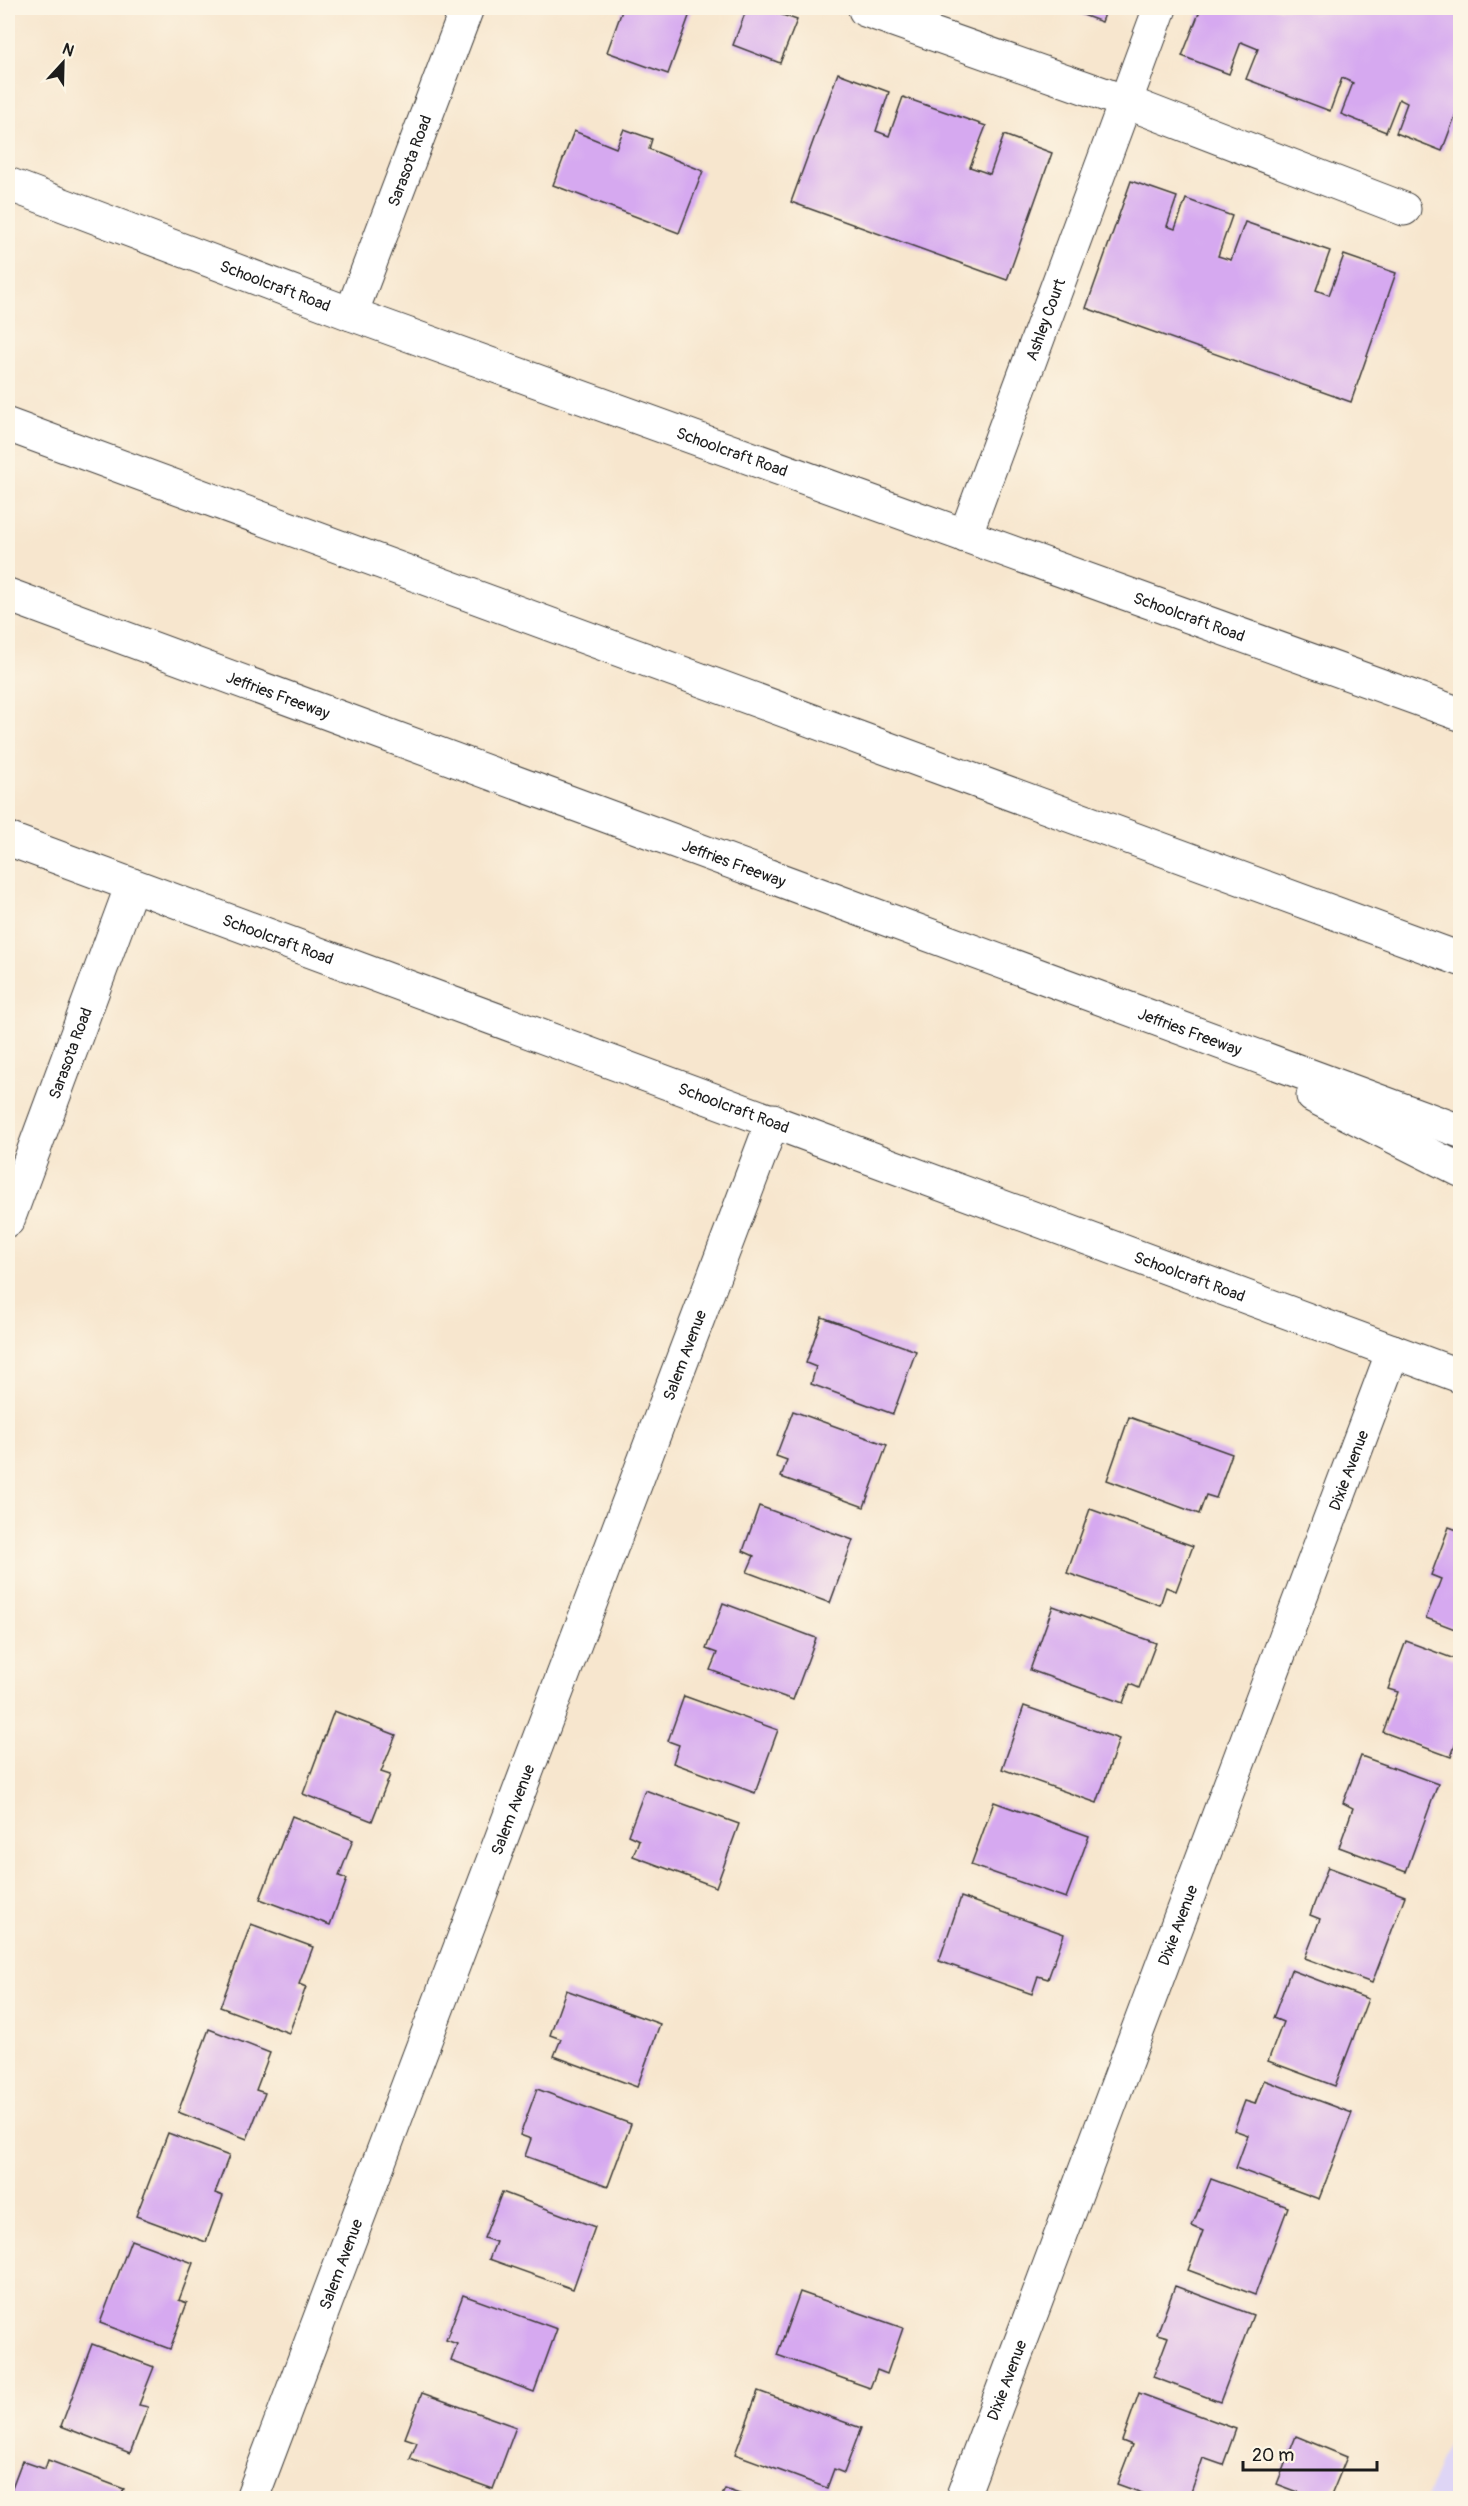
<svg xmlns="http://www.w3.org/2000/svg" width="1468" height="2506" viewBox="0 0 1468 2506" font-family="Pangolin,sans-serif">
	<rect width="100%" height="100%" fill="#fcf5e5"/>
	<filter id="ink" filterUnits="userSpaceOnUse"><feTurbulence type="fractalNoise" baseFrequency=".0167" numOctaves="2"/><feDisplacementMap in="SourceGraphic" scale="12" xChannelSelector="R" yChannelSelector="G"/><feConvolveMatrix kernelMatrix="1 2 1 2 8 2 1 2 1" color-interpolation-filters="sRGB"/></filter>
	<filter id="wash" filterUnits="userSpaceOnUse"><feTurbulence type="fractalNoise" baseFrequency=".008" numOctaves="4" result="noise"/><feDisplacementMap in="SourceGraphic" scale="24" xChannelSelector="R" yChannelSelector="G"/><feGaussianBlur stdDeviation="1.35" result="paint"/><feColorMatrix in="noise" values="0 0 0 0 0 0 0 0 0 0 0 0 0 0 0 0 0 1.4 0 .05"/><feComposite in="paint" operator="in"/></filter>
	<g filter="url(#wash)">
		<rect width="100%" height="100%" fill="#f7e6ce"/>
		<polygon fill="#ded5f5" points="1460,2406 1460,2498 1426,2498"/>
		<g id="blocks">
			<g fill="#d6a9f0">
				<polygon points="623,8 692,8 668,74 607,52"/>
				<polygon points="747,8 762,8 797,20 780,63 733,45"/>
				<polygon points="1064,8 1107,8 1102,22"/>
				<polygon points="1201,8 1454,8 1460,10 1460,103 1442,151 1396,133 1407,103 1399,99 1386,132 1341,114 1353,83 1342,78 1330,111 1246,79 1258,49 1241,42 1229,74 1182,56"/>
				<polygon points="838,73 889,92 876,131 889,136 903,97 986,126 970,167 990,174 1004,135 1052,153 1007,280 791,202"/>
				<polygon points="624,129 652,139 649,149 703,171 679,233 553,185 574,131 616,148"/>
				<polygon points="1131,181 1177,197 1167,226 1175,229 1186,199 1232,216 1218,256 1231,260 1245,222 1330,251 1316,290 1329,295 1344,255 1396,273 1351,402 1086,308"/>
				<polygon points="822,1317 916,1351 893,1414 811,1384 816,1367 806,1363"/>
				<polygon points="793,1411 887,1445 864,1507 781,1477 787,1460 776,1456"/>
				<polygon points="1129,1417 1232,1454 1216,1498 1206,1495 1199,1514 1107,1480"/>
				<polygon points="759,1506 853,1540 830,1603 747,1572 754,1556 743,1551"/>
				<polygon points="1090,1509 1193,1546 1176,1591 1166,1587 1160,1605 1067,1573"/>
				<polygon points="1449,1527 1460,1531 1460,1631 1426,1618 1441,1579 1431,1575"/>
				<polygon points="723,1603 816,1638 793,1700 710,1670 717,1653 706,1649"/>
				<polygon points="1053,1606 1156,1643 1139,1688 1130,1684 1123,1703 1030,1670"/>
				<polygon points="1406,1641 1460,1661 1460,1731 1451,1757 1383,1732 1398,1692 1388,1689"/>
				<polygon points="684,1696 778,1730 755,1793 673,1763 679,1745 668,1741"/>
				<polygon points="1024,1706 1119,1739 1097,1803 1002,1769"/>
				<polygon points="334,1711 396,1735 381,1772 390,1775 372,1821 303,1794"/>
				<polygon points="1361,1756 1438,1784 1406,1872 1339,1847 1353,1808 1343,1803"/>
				<polygon points="645,1790 739,1824 716,1887 633,1856 639,1840 628,1835"/>
				<polygon points="994,1802 1089,1836 1066,1898 971,1865"/>
				<polygon points="292,1816 353,1840 339,1876 347,1879 330,1925 260,1899"/>
				<polygon points="1328,1867 1405,1896 1372,1983 1305,1958 1320,1919 1310,1915"/>
				<polygon points="961,1897 1064,1934 1048,1979 1038,1976 1032,1994 939,1961"/>
				<polygon points="251,1924 313,1947 299,1984 306,1987 289,2033 220,2007"/>
				<polygon points="1291,1970 1368,1999 1335,2086 1268,2061 1283,2022 1273,2018"/>
				<polygon points="566,1990 660,2024 637,2087 554,2056 561,2039 550,2035"/>
				<polygon points="209,2029 270,2053 256,2090 265,2093 247,2139 178,2112"/>
				<polygon points="1264,2080 1352,2113 1319,2199 1236,2168 1248,2135 1234,2130 1245,2101 1255,2104"/>
				<polygon points="537,2089 631,2124 608,2186 525,2156 531,2139 520,2135"/>
				<polygon points="168,2133 229,2156 215,2193 223,2196 206,2242 136,2216"/>
				<polygon points="1211,2179 1288,2207 1255,2295 1188,2270 1203,2231 1192,2226"/>
				<polygon points="502,2192 595,2227 573,2289 489,2259 496,2242 484,2238"/>
				<polygon points="131,2240 193,2263 179,2300 187,2303 170,2349 100,2323"/>
				<polygon points="1175,2286 1253,2315 1220,2402 1153,2377 1168,2337 1157,2334"/>
				<polygon points="800,2292 903,2328 887,2374 877,2370 870,2388 777,2355"/>
				<polygon points="463,2295 557,2329 534,2392 451,2361 457,2344 446,2340"/>
				<polygon points="92,2344 154,2367 139,2405 148,2407 130,2453 61,2426"/>
				<polygon points="758,2391 861,2428 844,2473 834,2469 827,2488 735,2454"/>
				<polygon points="422,2393 516,2427 493,2489 410,2459 417,2442 405,2438"/>
				<polygon points="1139,2393 1236,2429 1223,2465 1203,2458 1189,2498 1156,2498 1117,2484 1132,2445 1122,2441"/>
				<polygon points="1296,2436 1347,2457 1330,2498 1314,2498 1277,2484"/>
				<polygon points="48,2460 124,2489 120,2498 8,2498 22,2461 45,2469"/>
				<polygon points="725,2489 751,2498 721,2498"/>
			</g>
		</g>
	</g>
	<g filter="url(#ink)">
		<use href="#blocks" fill-opacity="0" stroke="#3d3a37" stroke-width="1.5"/>
		<g fill="none" stroke-linecap="round" stroke-linejoin="round">
			<g stroke="#3d3a37" stroke-width="35">
				<g id="minor">
					<polyline points="865,10 1126,102 1404,209"/>
					<path id="s1" d="M351 314 467 8"/>
					<path id="s2" d="M965 536 1160 8"/>
					<path id="s3" d="M8 1220 132 885"/>
					<path id="s4" d="M252 2498 773 1120"/>
					<path id="s5" d="M962 2498 1393 1351"/>
				</g>
			</g>
			<g stroke="#3d3a37" stroke-width="35">
				<g id="secondary">
					<path id="s6" d="M8 184 351 314 1460 714"/>
					<path id="s7" d="M8 839 1460 1376"/>
				</g>
			</g>
			<g stroke="#3d3a37" stroke-width="35">
				<g id="motorway">
					<polyline points="8,425 1460,959"/>
					<path id="s8" d="M8 595 1460 1131"/>
					<polyline points="1313,1096 1460,1170"/>
				</g>
			</g>
			<use href="#minor" stroke="#fff" stroke-width="33"/>
			<use href="#secondary" stroke="#fff" stroke-width="33"/>
			<use href="#motorway" stroke="#fff" stroke-width="33"/>
		</g>
	</g>
	<g text-anchor="middle" stroke-width="4.5" stroke-linejoin="round" paint-order="stroke">
		<g font-size="16" fill="#1c1c1c" stroke="#fcf5e5">
			<text dy="6" stroke="none"><textPath href="#s1" startOffset="164">Sarasota Road</textPath></text>
			<text dy="6" stroke="none"><textPath href="#s6" startOffset="286">Schoolcraft Road</textPath></text>
			<text dy="6" stroke="none"><textPath href="#s2" startOffset="231">Ashley Court</textPath></text>
			<text dy="6" stroke="none"><textPath href="#s6" startOffset="772">Schoolcraft Road</textPath></text>
			<text dy="6" stroke="none"><textPath href="#s6" startOffset="1258">Schoolcraft Road</textPath></text>
			<text dy="6" stroke="none"><textPath href="#s8" startOffset="288">Jeffries Freeway</textPath></text>
			<text dy="6" stroke="none"><textPath href="#s8" startOffset="774">Jeffries Freeway</textPath></text>
			<text dy="6" stroke="none"><textPath href="#s7" startOffset="288">Schoolcraft Road</textPath></text>
			<text dy="6" stroke="none"><textPath href="#s8" startOffset="1260">Jeffries Freeway</textPath></text>
			<text dy="6" stroke="none"><textPath href="#s3" startOffset="178">Sarasota Road</textPath></text>
			<text dy="6" stroke="none"><textPath href="#s7" startOffset="774">Schoolcraft Road</textPath></text>
			<text dy="6" stroke="none"><textPath href="#s7" startOffset="1260">Schoolcraft Road</textPath></text>
			<text dy="6" stroke="none"><textPath href="#s4" startOffset="1222">Salem Avenue</textPath></text>
			<text dy="6" stroke="none"><textPath href="#s5" startOffset="1098">Dixie Avenue</textPath></text>
			<text dy="6" stroke="none"><textPath href="#s4" startOffset="736">Salem Avenue</textPath></text>
			<text dy="6" stroke="none"><textPath href="#s5" startOffset="612">Dixie Avenue</textPath></text>
			<text dy="6" stroke="none"><textPath href="#s4" startOffset="250">Salem Avenue</textPath></text>
			<text dy="6" stroke="none"><textPath href="#s5" startOffset="126">Dixie Avenue</textPath></text>
		</g>
	</g>
	<rect width="1468" height="2506" fill="none" stroke="#fcf5e5" stroke-width="30"/>
	<g transform="translate(63 63) rotate(22)" stroke="#fcf5e5" stroke-width="4.5" paint-order="stroke">
	<path d="M0-4.5L10 22L0 15L-10 22Z" fill="#1c1c1c"/>
	<text y="-9" font-size="16" font-weight="bold" text-anchor="middle" fill="#1c1c1c">N</text>
	</g>
	<path d="M1243 2461v9h134v-9" fill="none" stroke="#1c1c1c" stroke-width="3"/>
	<text x="1252" y="2461" font-size="18" fill="#1c1c1c" stroke="#fcf5e5" stroke-width="4.5" paint-order="stroke">20 m</text>
</svg>
